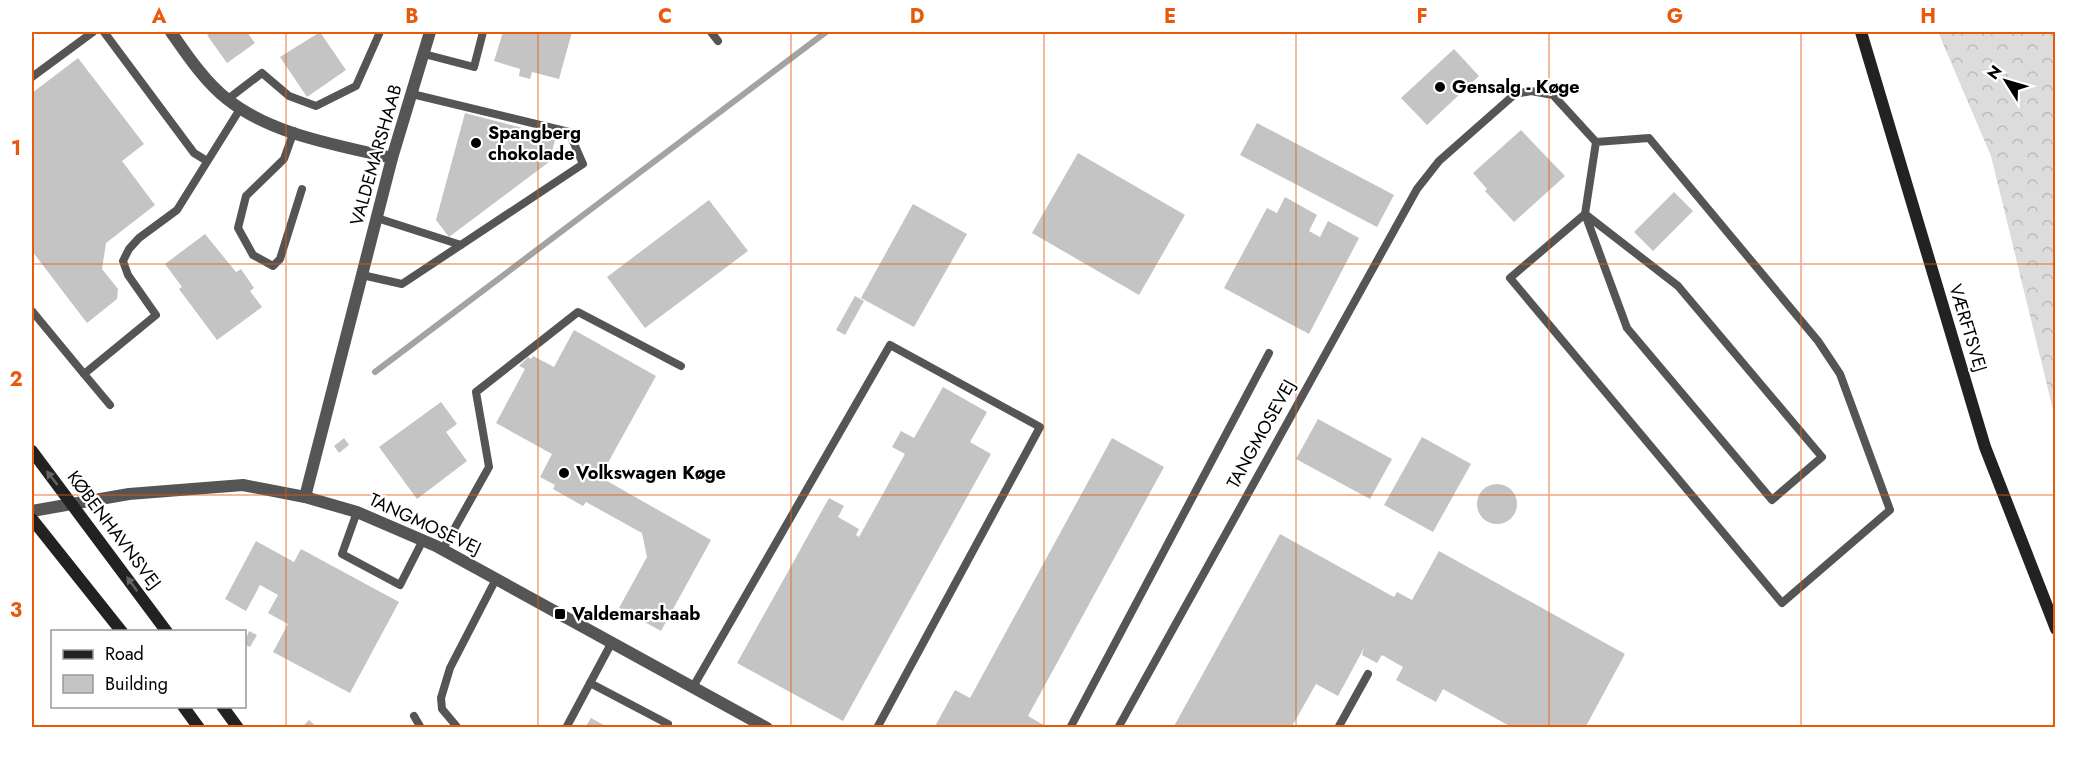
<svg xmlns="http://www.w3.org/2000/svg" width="2087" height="759" viewBox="0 0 2087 759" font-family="Jost,sans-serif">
	<defs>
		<pattern id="forest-crowns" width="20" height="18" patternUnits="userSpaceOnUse" patternTransform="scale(1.5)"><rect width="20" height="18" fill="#dcdcdc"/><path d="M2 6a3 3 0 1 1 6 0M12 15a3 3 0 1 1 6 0" fill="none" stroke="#bbb"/></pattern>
	</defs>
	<rect width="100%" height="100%" fill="#fff"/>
	<polygon fill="url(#forest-crowns)" points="1938,32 2055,32 2055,418 1991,156"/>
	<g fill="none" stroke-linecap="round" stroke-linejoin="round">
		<polyline stroke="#a3a3a3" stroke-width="6" points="375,372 826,32"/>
	</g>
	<g fill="#c4c4c4">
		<polygon points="212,32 247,32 255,43 227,63 207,35"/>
		<polygon points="320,32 346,70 307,97 280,57"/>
		<polygon points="503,32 572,32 559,79 532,72 530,79 519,76 520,69 494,61"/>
		<polygon points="1454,49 1479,76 1427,125 1401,98"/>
		<polygon points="78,58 144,144 122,161 155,205 106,243 102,269 118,289 117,299 87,323 32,251 32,93"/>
		<polygon points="465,113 556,137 549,162 449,237 436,220"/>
		<polygon points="1257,123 1394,195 1377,227 1240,155"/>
		<polygon points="1521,130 1565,176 1514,222 1485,191 1487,189 1473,173"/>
		<polygon points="1078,153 1185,215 1139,295 1032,233"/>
		<polygon points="1674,192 1693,211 1653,251 1634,232"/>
		<polygon points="1285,197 1317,215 1309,231 1320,237 1328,221 1359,238 1309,334 1224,288 1267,208 1277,213"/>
		<polygon points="709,200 748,251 645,328 607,277"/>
		<polygon points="913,204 967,234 914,327 861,298"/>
		<polygon points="205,234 236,272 241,269 254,288 250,291 262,307 217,340 179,289 182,287 165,264"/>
		<polygon points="855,296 864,301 845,335 836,330"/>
		<polygon points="574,330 656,376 600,477 711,540 661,631 619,608 647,557 642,533 586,502 583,506 553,489 555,485 540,477 552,454 496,423 525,369 519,366 528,357 531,359 533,356 554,367"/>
		<polygon points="943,387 987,412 970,442 991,454 843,721 737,663 829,498 844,506 838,517 859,529 856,535 859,537 905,454 892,447 901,431 914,438"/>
		<polygon points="441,402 457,424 446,432 467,461 417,499 379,447"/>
		<polygon points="1318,419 1392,459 1370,499 1296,459"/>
		<polygon points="1422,437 1471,464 1433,532 1384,505"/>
		<polygon points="344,438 349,445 339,453 334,446"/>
		<polygon points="1112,438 1164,467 1028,716 1049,728 934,728 955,690 970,698"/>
		<circle cx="1497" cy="504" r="20"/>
		<polygon points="1280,534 1394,597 1397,592 1412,600 1439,551 1625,654 1585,728 1513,728 1443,689 1436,702 1396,680 1403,667 1382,655 1377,663 1362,655 1364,648 1338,696 1316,684 1291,728 1173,728"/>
		<polygon points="256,541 294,562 301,549 399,602 350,693 273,652 288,624 268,613 278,595 260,585 246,611 225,599"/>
		<polygon points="249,631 257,635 250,647 244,644"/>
		<polygon points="591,718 609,728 585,728"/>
		<polygon points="309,720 318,728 304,725"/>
	</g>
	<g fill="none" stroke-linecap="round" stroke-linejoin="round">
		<g stroke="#555" stroke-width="8">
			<polyline points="104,32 194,153 207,161"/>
			<polyline points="711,32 718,41"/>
			<polyline points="424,54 474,67 483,32"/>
			<polyline points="32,77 93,32"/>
			<polyline points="228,99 262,73 289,96 316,106 356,86 380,32"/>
			<polyline points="294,131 284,159 246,196 238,228 253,255 273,266 280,259 302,189"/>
			<polygon points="1585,214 1678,286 1822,457 1772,500 1627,328"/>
			<polyline points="377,218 461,245"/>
			<polyline points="362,275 402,284 583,164 569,132 412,94"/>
			<polyline points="32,311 84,374 156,315 128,275 123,261 129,249 139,238 177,210 240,109"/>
			<polyline points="84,374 110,405"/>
			<polyline points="357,512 342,554 400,585 423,540"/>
			<polyline points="443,549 489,467 476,392 578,312 681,366"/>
			<polyline points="590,683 668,724"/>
			<polyline points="693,687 890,345 1040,427 877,728"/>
			<polyline points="414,716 421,728"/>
			<polyline points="458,728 442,709 441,698 450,668 496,579"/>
			<polyline points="566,728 612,642"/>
			<polyline points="1070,728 1269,353"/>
			<polyline points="1118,728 1417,189 1439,161 1515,94 1531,91 1553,95 1596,142 1585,214 1510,278 1782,603 1890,510 1840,374 1818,341 1649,138 1596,142"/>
			<polyline points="1338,728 1368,674"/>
		</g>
		<g stroke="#555" stroke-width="12">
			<path d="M171 32C187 55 205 82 227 99 272 135 338 145 392 158"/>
			<polyline points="305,497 392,158 430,32"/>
			<polyline points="32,511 129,494 243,485 305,497 357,512 436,546 767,728"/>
		</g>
		<g stroke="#222" stroke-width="12">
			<polyline points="1861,32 1985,447 2056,629"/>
			<polyline points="32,451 167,632"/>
			<polyline points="32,519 122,632"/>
			<polyline points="183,706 199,728"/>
			<polyline points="222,706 238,728"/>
		</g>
	</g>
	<defs><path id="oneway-solid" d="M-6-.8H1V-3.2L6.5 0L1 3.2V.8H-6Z" transform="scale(1.5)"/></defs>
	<g fill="#646464">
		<use href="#oneway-solid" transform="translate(52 478) rotate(-128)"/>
		<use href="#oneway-solid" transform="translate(132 584) rotate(-126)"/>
	</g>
	<path fill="none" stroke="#e8590c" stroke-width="1.5" stroke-opacity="0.55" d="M286 32V728M538 32V728M791 32V728M1044 32V728M1296 32V728M1549 32V728M1801 32V728M32 264H2056M32 495H2056"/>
	<g fill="#000" stroke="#fff" stroke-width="2">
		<circle cx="1440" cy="87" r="6"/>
		<circle cx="476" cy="143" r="6"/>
		<circle cx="564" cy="473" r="6"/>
		<rect x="554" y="608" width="12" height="12" rx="3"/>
	</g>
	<g text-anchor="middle" stroke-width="4.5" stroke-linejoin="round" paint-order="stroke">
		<g font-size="18" font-weight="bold" fill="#000" stroke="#fff" text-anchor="start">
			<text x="1452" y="93">Gensalg - Køge</text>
			<text x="488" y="139">Spangberg<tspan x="488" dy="21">chokolade</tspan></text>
			<text x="576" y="479">Volkswagen Køge</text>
			<text x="572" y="620">Valdemarshaab</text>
		</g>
		<g font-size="18" fill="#000" stroke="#fff">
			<text transform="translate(376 155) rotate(-74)" y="6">VALDEMARSHAAB</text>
			<text transform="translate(1968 328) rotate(73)" y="6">VÆRFTSVEJ</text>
			<text transform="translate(1261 434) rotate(-61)" y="6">TANGMOSEVEJ</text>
			<text transform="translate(425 524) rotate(25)" y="6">TANGMOSEVEJ</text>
			<text transform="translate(114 530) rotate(53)" y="6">KØBENHAVNSVEJ</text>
		</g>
	</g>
	<rect width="2087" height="759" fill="none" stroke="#ffffff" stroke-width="66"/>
	<rect x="51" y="630" width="195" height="78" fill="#ffffff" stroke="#999999" stroke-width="1.5"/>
	<rect x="63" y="650" width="30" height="9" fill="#222222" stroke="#999999" stroke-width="1.5"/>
	<text x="105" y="660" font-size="18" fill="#000000">Road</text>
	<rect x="63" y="675" width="30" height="18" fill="#c4c4c4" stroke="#999999" stroke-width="1.5"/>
	<text x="105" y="690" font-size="18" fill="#000000">Building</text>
	<g transform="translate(2006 81) rotate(307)" stroke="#ffffff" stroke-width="4.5" paint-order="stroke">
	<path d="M0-4.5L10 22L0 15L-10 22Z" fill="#000000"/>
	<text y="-9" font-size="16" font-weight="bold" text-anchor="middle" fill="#000000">N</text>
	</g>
	<rect x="33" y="33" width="2021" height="693" fill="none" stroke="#e8590c" stroke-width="2"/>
	<g font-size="20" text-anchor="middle" font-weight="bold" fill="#e8590c">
		<text x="159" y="23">A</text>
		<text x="412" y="23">B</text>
		<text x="665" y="23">C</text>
		<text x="917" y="23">D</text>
		<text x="1170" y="23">E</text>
		<text x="1422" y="23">F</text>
		<text x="1675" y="23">G</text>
		<text x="1928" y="23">H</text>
		<text x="16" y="155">1</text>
		<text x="16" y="386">2</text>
		<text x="16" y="617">3</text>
	</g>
</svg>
